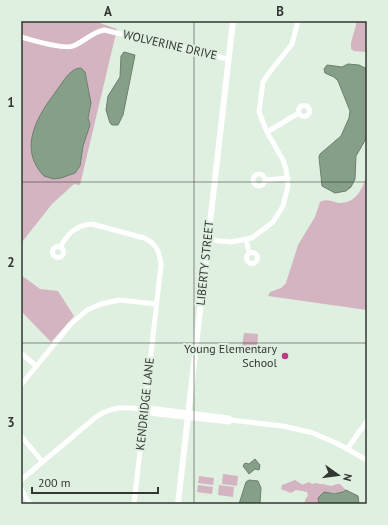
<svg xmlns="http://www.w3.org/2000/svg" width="388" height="525" viewBox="0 0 388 525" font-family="'PT Sans',sans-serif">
	<rect width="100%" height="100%" fill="#dfefe0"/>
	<g fill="#d5b4c2">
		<polygon points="21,21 94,21 117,29 80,185 74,184 52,204 22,242 21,246"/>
		<polygon points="357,21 367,21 367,52 354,51 351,49 351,43"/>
		<path d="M367 171V310L268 296 270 292 281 288 286 283 298 245 315 217 320 202C326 198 333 202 339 203 357 204 365 185 367 171Z"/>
		<polygon points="21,275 40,289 58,291 74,316 51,342 21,311"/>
		<polygon points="244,333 258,334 257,349 242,347"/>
		<polygon points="223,474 238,476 237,486 222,484"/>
		<polygon points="199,476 214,478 213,485 198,483"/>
		<path d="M295 480C304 485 300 486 309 482L312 484 316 483 319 484H323L331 486 337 484H340L346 490C341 495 339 493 333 492 328 492 322 495 318 498L319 504H304L306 498 308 496 307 492 296 490 291 493 281 489 282 485Z"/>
		<polygon points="198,485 213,487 212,494 197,492"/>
		<polygon points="219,485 234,487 233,497 218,495"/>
	</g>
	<g fill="#859f88" stroke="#6c806e">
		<polygon points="124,52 135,55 123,115 118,125 112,125 110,123 106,110 108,96 120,77 121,56"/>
		<polygon points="348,64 359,65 367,69 367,137 356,156 355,179 351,187 346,191 335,193 322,186 319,157 320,154 341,136 349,118 350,111 338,81 334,77 325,73 324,69 327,65 342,67"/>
		<path d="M81 68 85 72 91 103 88 118 90 125 83 146 80 166 75 173 61 178 53 179 44 176C17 148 38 115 57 90 63 82 70 68 81 68Z"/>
		<polygon points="255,459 260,465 259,470 255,469 249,474 243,466 245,463 249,464"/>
		<polygon points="249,480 258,481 261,488 260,504 239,504 246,482"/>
		<path d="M346 490C350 492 354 494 358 496L359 504H319L318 498 324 492C331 493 340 495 346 490Z"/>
	</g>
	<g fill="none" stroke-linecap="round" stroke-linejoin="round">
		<g stroke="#fff" stroke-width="5">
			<path d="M21 37C32 40 64 50 73 46 84 42 92 32 104 30L228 59"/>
			<circle cx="304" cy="111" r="5.5"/>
			<polyline points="267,132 299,113"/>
			<circle cx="259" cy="180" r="6"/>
			<polyline points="265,180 288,178"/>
			<polyline points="246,239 249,253"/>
			<polyline points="208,240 231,242 252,238 273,222 283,206 288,186 286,169 283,160 267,132 259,112 263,82 269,73 292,44 298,21"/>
			<circle cx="58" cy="252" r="5.5"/>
			<path d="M60 248C67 234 76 225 92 224L144 238C156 243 160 252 161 265L134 504"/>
			<circle cx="252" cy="258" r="5.5"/>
			<polyline points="21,353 36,366"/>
			<polyline points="21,385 70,325 87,310 101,304 119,300 156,304"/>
			<polyline points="144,409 148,413 229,422 231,420"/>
			<polyline points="21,436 42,461"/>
			<polyline points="347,449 367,421"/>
			<path d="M21 480 96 417C106 410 118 407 130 408 137 408 143 410 149 408L229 418 231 420 283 426 313 433 338 444 367 460"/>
			<polyline points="21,489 30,504"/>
		</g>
		<polyline stroke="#fff" stroke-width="6" points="178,504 233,21"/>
	</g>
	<path fill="none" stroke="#313732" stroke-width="1" stroke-opacity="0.55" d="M194 21V504M21 182H367M21 343H367"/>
	<circle fill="#bd3b84" stroke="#dfefe0" stroke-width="1.5" cx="285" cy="356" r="4"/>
	<g text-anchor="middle" stroke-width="4" stroke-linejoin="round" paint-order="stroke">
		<g font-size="12" fill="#313732" stroke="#dfefe0">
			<text transform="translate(170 45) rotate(13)" y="4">WOLVERINE DRIVE</text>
			<text transform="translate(205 263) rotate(-84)" y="4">LIBERTY STREET</text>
			<text transform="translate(145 404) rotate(-84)" y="4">KENDRIDGE LANE</text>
		</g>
		<g font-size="12" fill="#313732" stroke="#dfefe0" text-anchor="end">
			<text x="277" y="353">Young Elementary<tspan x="277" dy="14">School</tspan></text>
		</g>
	</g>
	<rect width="388" height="525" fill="none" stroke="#dfefe0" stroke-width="44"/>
	<g transform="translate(338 475) rotate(104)" stroke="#dfefe0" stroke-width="3" paint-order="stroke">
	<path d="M0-3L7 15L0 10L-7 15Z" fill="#313732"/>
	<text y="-6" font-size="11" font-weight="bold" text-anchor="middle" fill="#313732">N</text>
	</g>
	<path d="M32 487v6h126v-6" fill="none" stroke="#313732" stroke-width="2"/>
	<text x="38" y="487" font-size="12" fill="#313732" stroke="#dfefe0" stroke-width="3" paint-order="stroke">200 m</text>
	<rect x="22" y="22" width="344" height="481" fill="none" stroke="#313732" stroke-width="1.5"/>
	<g font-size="13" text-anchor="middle" font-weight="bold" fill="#313732">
		<text x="108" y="16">A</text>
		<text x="280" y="16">B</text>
		<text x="11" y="107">1</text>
		<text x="11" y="267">2</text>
		<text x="11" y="427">3</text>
	</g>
</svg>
